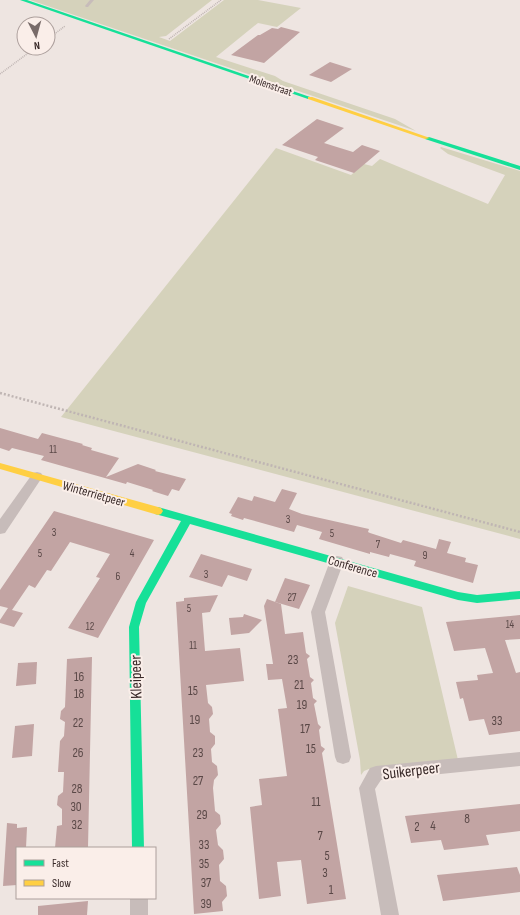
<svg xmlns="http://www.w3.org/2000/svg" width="520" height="915" viewBox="0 0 520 915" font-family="'Sofia Sans Condensed',sans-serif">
	<rect width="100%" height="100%" fill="#eee5e1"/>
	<g fill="#d5d2bb">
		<polygon points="30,0 212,0 166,36 159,37 170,41 224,0 258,0 301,8 277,27 258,23 216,57 275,76 283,81 395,119 416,131"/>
		<polygon points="441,147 520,171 520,539 61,417 276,148 351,175 364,164 372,166 380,159 488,204 505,175 448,154 440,148"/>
		<polygon points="348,586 422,607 458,760 369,769 364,771 361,775 360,760 335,623"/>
	</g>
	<g fill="#c2a4a3">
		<polygon points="281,27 300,32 264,63 231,55 258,35 260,35 272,28 278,29"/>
		<polygon points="330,62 352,69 331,82 309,75"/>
		<polygon points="317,119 344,128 324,143 353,152 362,145 380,151 354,173 315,160 318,157 282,145"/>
		<polygon points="0,428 38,439 42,433 83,444 82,445 92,448 91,450 119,458 106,477 138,464 156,470 155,471 186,479 179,491 172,489 168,496 152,491 153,490 127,482 126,484 41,460 44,456 12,448 9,451 0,448"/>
		<polygon points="282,489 297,493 289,509 302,514 369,529 368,532 370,533 401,543 403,540 436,549 439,539 451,542 447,553 466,558 465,562 478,565 473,583 414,566 416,561 390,554 389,557 370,552 370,554 319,539 322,532 297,525 294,532 244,518 243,520 231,516 232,514 229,513 238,497 252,501 254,496 275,502"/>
		<polygon points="54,511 154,540 98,638 68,628 100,578 96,577 110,554 70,542 51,571 47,570 35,588 29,585 12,610 23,613 14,627 0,623 0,620 8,608 0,606 0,590"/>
		<polygon points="201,554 252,569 247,581 228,575 222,587 189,577"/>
		<polygon points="285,578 310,585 299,609 275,602"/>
		<polygon points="218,595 210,612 202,613 205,651 240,648 244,681 206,685 208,703 212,707 213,714 209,719 210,732 215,736 215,744 211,749 212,762 217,766 218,775 214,780 213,788 215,811 220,815 221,824 216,830 218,845 223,850 224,859 219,865 220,881 226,886 227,896 222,902 223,911 194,914 176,602 184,601 184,598"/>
		<polygon points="267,599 281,604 285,634 303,632 306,653 310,656 307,659 310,677 314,680 311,683 313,698 317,701 314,704 318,724 321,727 319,730 321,746 325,749 322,753 346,899 307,904 301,860 277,862 281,896 259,899 250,807 262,805 259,779 287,776 278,709 287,708 282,679 268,680 266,664 273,664 264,606"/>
		<polygon points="244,614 262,620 249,633 231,635 229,618 243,617"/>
		<polygon points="520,615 520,639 505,640 516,673 520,672 520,731 489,735 484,719 469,721 463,698 460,699 456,682 478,680 477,675 493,673 485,648 454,651 446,622"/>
		<polygon points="92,657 88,848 55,848 57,826 62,825 62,809 57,805 58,796 63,792 64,772 58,772 60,741 64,736 65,722 60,719 61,711 65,707 67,659"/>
		<polygon points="37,662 36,684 16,686 18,663"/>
		<polygon points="34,724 32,756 12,758 15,726"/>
		<polygon points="520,804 520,831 486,835 489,845 444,850 441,840 411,843 405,816"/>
		<polygon points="7,823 17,824 17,828 27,827 26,848 17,848 17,885 3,886"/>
		<polygon points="517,867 520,875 520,892 443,901 437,875"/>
		<polygon points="88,901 87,915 38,915 38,906"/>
	</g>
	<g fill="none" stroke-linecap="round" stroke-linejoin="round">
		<g stroke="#bfb5b3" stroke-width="1.5" stroke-dasharray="1 1" stroke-linecap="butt">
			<polyline points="48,39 65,26"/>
			<polyline points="169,39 221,0"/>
			<polyline points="0,74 35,48"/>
		</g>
		<polyline stroke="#bfb5b3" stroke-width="2.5" stroke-dasharray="2 2" stroke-linecap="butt" points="0,393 520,532"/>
		<polygon fill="#c7bcba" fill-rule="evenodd" points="90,0 94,0 88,7 86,7 85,6"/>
		<g fill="#c7bcba" fill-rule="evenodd">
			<polygon points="37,472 41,473 43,476 5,533 0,534 0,519 33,473"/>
			<polygon points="337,556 342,557 344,561 325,612 351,757 349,762 343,764 337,762 335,757 311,612 330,561 332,557"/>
			<polygon points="520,752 520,766 381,780 375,789 399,915 381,915 359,788 370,768 376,766"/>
			<rect x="130" y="898" width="18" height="17"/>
		</g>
		<g fill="#16e098" fill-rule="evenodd">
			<polygon points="20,0 27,0 313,98 308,99"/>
			<polygon points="425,137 429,137 520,166 520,170 425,139"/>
			<polygon points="158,507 458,592 477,595 520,591 520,599 477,603 458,600 190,524 146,603 139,627 144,848 132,848 129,627 136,602 181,521 155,514 153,511 155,508"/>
		</g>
		<g fill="#ffcf43" fill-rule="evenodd">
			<polygon points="308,97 312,97 430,138 425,139 308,99"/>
			<polygon points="0,463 158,507 161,508 163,511 161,514 158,515 0,469"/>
		</g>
	</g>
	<g text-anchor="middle" stroke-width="4" stroke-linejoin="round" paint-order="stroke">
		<g font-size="11" fill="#382928" stroke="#faeee9">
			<text transform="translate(271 85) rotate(19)" y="4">Molenstraat</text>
		</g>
		<g font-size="11" fill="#5a4847">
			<text x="53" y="453">11</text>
			<text x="288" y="523">3</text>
			<text x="54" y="536">3</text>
			<text x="332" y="537">5</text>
			<text x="378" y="548">7</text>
			<text x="40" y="557">5</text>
			<text x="132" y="557">4</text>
			<text x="425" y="559">9</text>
			<text x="206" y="578">3</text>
			<text x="118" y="580">6</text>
			<text x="292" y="601">27</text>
			<text x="189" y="612">5</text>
			<text x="510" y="628">14</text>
			<text x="90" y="630">12</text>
			<text x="193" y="649">11</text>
		</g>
		<g font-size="13" fill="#382928" stroke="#faeee9">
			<text transform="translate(94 493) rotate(16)" y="5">Winterrietpeer</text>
			<text transform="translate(353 566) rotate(16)" y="5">Conference</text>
		</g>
		<g font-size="13" fill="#5a4847">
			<text x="293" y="664">23</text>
			<text x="79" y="681">16</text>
			<text x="299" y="689">21</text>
			<text x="193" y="695">15</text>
			<text x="79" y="698">18</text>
			<text x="302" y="709">19</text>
			<text x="195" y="724">19</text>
			<text x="497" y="725">33</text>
			<text x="78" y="727">22</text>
			<text x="305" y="733">17</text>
			<text x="311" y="753">15</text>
			<text x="78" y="757">26</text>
			<text x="198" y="757">23</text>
			<text x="198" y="785">27</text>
			<text x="77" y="793">28</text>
			<text x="316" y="806">11</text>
			<text x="76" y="811">30</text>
			<text x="202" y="819">29</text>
			<text x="467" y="823">8</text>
			<text x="77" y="829">32</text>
			<text x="433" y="830">4</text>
			<text x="417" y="831">2</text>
			<text x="320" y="840">7</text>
			<text x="204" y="849">33</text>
			<text x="327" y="860">5</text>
			<text x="204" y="868">35</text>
			<text x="325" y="877">3</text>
			<text x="206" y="887">37</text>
			<text x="331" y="894">1</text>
			<text x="206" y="908">39</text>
		</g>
		<g font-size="16" fill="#382928" stroke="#faeee9">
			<text transform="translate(135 677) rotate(-91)" y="6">Kleipeer</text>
			<text transform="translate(411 770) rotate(-7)" y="6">Suikerpeer</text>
		</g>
	</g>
	<rect x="16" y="847" width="140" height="52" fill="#faeee9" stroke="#ac9f9c"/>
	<rect x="24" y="860" width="20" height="6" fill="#16e098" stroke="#ac9f9c"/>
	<text x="52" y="867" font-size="12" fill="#382928">Fast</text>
	<rect x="24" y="880" width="20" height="6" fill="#ffcf43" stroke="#ac9f9c"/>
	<text x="52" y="887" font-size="12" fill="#382928">Slow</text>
	<g transform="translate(36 36) rotate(174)"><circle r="19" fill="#faeee9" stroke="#ac9f9c"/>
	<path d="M0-3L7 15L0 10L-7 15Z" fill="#786b69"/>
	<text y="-6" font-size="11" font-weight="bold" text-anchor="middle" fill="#382928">N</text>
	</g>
</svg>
